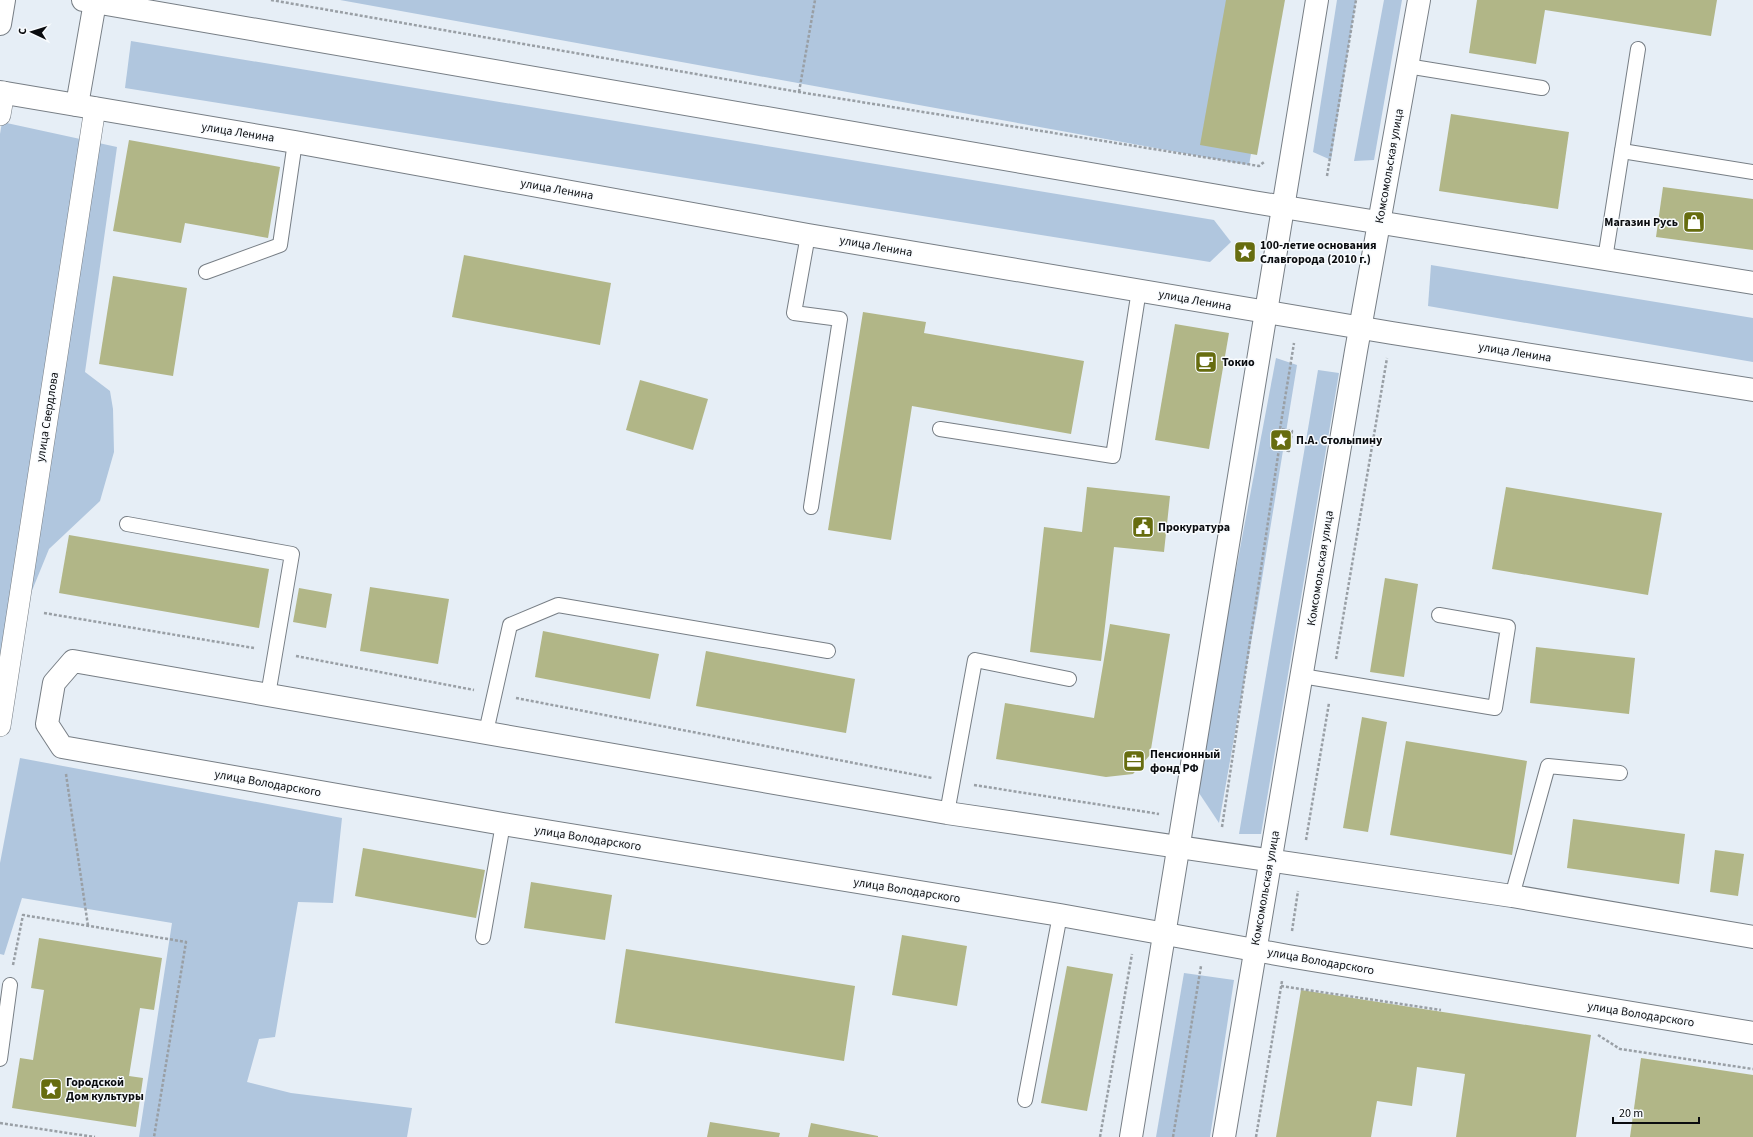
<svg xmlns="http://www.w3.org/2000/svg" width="1753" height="1137" viewBox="0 0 1753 1137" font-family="'Source Sans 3',sans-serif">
	<rect width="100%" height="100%" fill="#e6eef6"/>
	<g fill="#b0c6de">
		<polygon points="340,0 1278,0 1249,165"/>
		<polygon points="1337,0 1356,0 1331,160 1313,152"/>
		<polygon points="1384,0 1402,0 1374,160 1354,161"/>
		<polygon points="131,41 1214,220 1231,242 1210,262 125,88"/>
		<polygon points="2,122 117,147 85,372 110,391 113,409 114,452 100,501 49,549 31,593 5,628 0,663 0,134"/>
		<polygon points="1431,265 1753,318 1753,362 1428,306"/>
		<polygon points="1276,358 1297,365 1258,603 1219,823 1195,787"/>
		<polygon points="1318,370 1339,373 1261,834 1239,834"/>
		<polygon points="20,758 342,818 333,903 298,902 275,1037 259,1039 247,1082 291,1093 412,1108 407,1137 139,1137 172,923 22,898 4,955 0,954 0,863"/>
		<polygon points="1184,973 1234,980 1210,1137 1156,1137"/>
	</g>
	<g fill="#b1b687">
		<polygon points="1226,0 1285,0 1257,155 1200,145"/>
		<polygon points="1477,0 1717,0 1711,36 1545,10 1536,64 1469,53"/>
		<polygon points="1451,114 1569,132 1558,209 1439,191"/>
		<polygon points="129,140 280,167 268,238 185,223 181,243 113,231"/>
		<polygon points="1663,187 1753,199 1753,250 1656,237"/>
		<polygon points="464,255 611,283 600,345 452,317"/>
		<polygon points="113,276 187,288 173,376 99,364"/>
		<polygon points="863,312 926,322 924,333 1084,361 1071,434 912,406 891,540 828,530"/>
		<polygon points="1175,324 1229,333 1209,449 1155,440"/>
		<polygon points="640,380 708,399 693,450 626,430"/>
		<polygon points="1087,487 1170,496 1164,552 1114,547 1101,661 1030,652 1044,527 1082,532"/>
		<polygon points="1506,487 1662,513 1648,595 1492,569"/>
		<polygon points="69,535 269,569 259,628 59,593"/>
		<polygon points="1385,578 1418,584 1404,677 1370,672"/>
		<polygon points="370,587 449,599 438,664 360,651"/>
		<polygon points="299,588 332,594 326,628 293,622"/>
		<polygon points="1110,624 1170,634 1150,755 1133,774 1106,777 996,759 1005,703 1094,718"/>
		<polygon points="543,631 659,654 650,699 535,677"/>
		<polygon points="1536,647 1635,658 1629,714 1530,703"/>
		<polygon points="706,651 855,679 846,733 696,706"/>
		<polygon points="1362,717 1387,722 1368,832 1343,828"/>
		<polygon points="1406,741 1527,761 1512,855 1390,835"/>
		<polygon points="1573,819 1685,834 1679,884 1567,868"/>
		<polygon points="363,848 485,870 476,918 355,896"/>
		<polygon points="1715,850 1744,854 1738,896 1710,892"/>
		<polygon points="531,882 612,895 605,940 524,928"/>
		<polygon points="902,935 967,946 957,1006 892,995"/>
		<polygon points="39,938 162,958 154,1010 140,1008 129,1076 143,1078 136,1127 12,1108 20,1058 33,1060 44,990 31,988"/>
		<polygon points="626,949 855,986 844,1061 615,1023"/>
		<polygon points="1067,966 1113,974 1087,1111 1041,1103"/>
		<polygon points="1301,990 1591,1035 1576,1137 1456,1137 1465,1074 1417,1067 1412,1106 1377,1101 1371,1137 1276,1137"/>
		<polygon points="1641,1058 1753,1075 1753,1137 1630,1137"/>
		<polygon points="710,1122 780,1133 779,1137 707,1137"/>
		<polygon points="811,1123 878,1136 878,1137 808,1137"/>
	</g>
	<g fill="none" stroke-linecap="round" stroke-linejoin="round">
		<g stroke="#777e85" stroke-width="16">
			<g id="service">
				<polyline points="1407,66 1542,88"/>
				<polyline points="1622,151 1753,172"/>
				<polyline points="808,235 794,313 840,319 811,507"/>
				<polyline points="1605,259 1638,49"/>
				<polyline points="206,272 280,245 295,142"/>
				<polyline points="940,429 1113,456 1139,290"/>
				<polyline points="127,524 292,554 268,695"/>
				<polyline points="1302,676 1495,708 1508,627 1439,615"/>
				<polyline points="486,732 510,625 558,605 828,651"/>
				<polyline points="947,813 975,660 1069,679"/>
				<polyline points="1512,896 1548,766 1620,773"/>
				<polyline points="483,937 503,824"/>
				<polyline points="0,1059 10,985"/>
				<polyline points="1025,1100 1060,915"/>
			</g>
		</g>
		<g stroke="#777e85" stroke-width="22">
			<g id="pedestrian">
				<polyline points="0,115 4,92"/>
				<polyline points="0,726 95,108"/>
			</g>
		</g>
		<g stroke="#777e85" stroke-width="24">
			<g id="minor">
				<polyline points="0,24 4,0"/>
				<polyline points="77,105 95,2"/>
				<polyline points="1753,937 1512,896 947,813 73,661 54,683 47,724 62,747 503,824 1060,915 1288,956 1753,1033"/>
			</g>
		</g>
		<g stroke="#777e85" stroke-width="24">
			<g id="tertiary">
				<polyline points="83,0 1253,202 1753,283"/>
				<polyline points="0,92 295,142 808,235 1392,333 1753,390"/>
				<polyline points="1131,1137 1317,0"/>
				<polyline points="1224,1137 1356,351 1419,0"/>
			</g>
		</g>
		<g stroke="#999fa5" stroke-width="2.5" stroke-dasharray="3 2" stroke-linecap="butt">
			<polyline points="271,0 799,92 1259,166 1264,162"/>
			<polyline points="799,92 815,0"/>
			<polyline points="1327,176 1356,0"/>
			<polyline points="1270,447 1279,449"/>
			<polyline points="44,613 254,648"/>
			<polyline points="296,656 474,690"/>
			<polyline points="1336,659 1387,358"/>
			<polyline points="516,698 932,778"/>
			<polyline points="66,774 88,926"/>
			<polyline points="974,785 1159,814"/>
			<polyline points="1222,827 1279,449 1289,451 1292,431 1280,429 1294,343"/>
			<polyline points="1306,840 1329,703"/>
			<polyline points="1292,931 1298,891"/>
			<polyline points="13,965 23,915 186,942 154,1137"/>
			<polyline points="1281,986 1441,1010"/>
			<polyline points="1598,1035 1620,1049 1753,1069"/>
			<polyline points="0,1123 95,1137"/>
			<polyline points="1100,1137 1132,954"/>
			<polyline points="1173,1137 1201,966"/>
			<polyline points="1256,1137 1282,981"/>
		</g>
		<use href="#service" stroke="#fff" stroke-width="14"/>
		<use href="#pedestrian" stroke="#fff" stroke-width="21"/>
		<use href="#minor" stroke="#fff" stroke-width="22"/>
		<use href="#tertiary" stroke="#fff" stroke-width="22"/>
	</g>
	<defs>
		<g id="shop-square" transform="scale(1.15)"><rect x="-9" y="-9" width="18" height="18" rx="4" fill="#666c0f" stroke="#f8fbfe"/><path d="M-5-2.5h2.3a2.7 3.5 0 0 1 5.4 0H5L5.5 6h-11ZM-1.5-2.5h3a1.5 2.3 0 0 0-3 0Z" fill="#fff"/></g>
		<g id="sight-square" transform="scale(1.15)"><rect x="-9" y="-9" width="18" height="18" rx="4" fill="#666c0f" stroke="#f8fbfe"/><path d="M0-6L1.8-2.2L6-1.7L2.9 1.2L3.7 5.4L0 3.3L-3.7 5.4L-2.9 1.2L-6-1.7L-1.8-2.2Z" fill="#fff"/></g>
		<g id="cafe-square" transform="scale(1.15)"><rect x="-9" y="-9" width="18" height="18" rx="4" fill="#666c0f" stroke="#f8fbfe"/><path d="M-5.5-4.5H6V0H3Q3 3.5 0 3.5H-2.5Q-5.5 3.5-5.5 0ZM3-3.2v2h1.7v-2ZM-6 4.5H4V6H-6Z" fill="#fff"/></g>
		<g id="civic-square" transform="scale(1.15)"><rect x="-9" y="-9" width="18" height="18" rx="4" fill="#666c0f" stroke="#f8fbfe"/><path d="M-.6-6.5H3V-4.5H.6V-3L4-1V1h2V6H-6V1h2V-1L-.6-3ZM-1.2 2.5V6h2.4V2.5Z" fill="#fff"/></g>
		<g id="office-square" transform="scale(1.15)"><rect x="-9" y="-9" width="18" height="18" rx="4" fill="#666c0f" stroke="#f8fbfe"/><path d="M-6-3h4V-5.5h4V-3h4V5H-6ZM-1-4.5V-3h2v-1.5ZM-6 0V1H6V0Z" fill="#fff"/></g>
	</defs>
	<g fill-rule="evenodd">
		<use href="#shop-square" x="1694" y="222"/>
		<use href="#sight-square" x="1245" y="252"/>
		<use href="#cafe-square" x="1206" y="362"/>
		<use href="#sight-square" x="1281" y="440"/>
		<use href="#civic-square" x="1143" y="527"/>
		<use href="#office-square" x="1134" y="761"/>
		<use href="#sight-square" x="51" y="1089"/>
	</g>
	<g text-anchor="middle" stroke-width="3" stroke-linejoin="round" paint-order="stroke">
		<g font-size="12" fill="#0a0c0f" stroke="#f8fbfe">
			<text transform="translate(238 132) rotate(9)" y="4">улица Ленина</text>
			<text transform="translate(1389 166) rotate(-80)" y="4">Комсомольская улица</text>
			<text transform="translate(557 189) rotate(10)" y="4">улица Ленина</text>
			<text transform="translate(876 246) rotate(10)" y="4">улица Ленина</text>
			<text transform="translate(1195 300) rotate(10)" y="4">улица Ленина</text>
			<text transform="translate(1515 352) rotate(9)" y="4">улица Ленина</text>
			<text transform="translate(47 417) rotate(-81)" y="4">улица Свердлова</text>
			<text transform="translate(1320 568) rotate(-81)" y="4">Комсомольская улица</text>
			<text transform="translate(268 783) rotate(10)" y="4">улица Володарского</text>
			<text transform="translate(588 838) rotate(9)" y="4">улица Володарского</text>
			<text transform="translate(1265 888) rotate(-80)" y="4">Комсомольская улица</text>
			<text transform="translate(907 890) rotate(9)" y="4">улица Володарского</text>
			<text transform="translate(1321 961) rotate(10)" y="4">улица Володарского</text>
			<text transform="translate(1641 1014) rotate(9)" y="4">улица Володарского</text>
		</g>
		<g font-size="12" font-weight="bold" fill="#0a0c0f" stroke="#f8fbfe" text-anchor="start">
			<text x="1678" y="226" text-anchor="end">Магазин Русь</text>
			<text x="1260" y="249">100-летие основания<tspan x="1260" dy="14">Славгорода (2010 г.)</tspan></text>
			<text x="1222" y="366">Токио</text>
			<text x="1296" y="444">П.А. Столыпину</text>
			<text x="1158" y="531">Прокуратура</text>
			<text x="1150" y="758">Пенсионный<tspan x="1150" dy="14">фонд РФ</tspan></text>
			<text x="66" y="1086">Городской<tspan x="66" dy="14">Дом культуры</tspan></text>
		</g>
	</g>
	<g transform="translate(32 32) rotate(274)" stroke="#f8fbfe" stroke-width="3" paint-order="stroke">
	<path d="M0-3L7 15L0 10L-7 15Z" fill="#0a0c0f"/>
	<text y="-6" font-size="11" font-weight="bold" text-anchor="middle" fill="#0a0c0f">С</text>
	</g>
	<path d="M1613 1117v6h86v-6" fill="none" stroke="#0a0c0f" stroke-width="2"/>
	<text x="1619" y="1117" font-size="12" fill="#0a0c0f" stroke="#f8fbfe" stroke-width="3" paint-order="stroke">20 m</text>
</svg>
